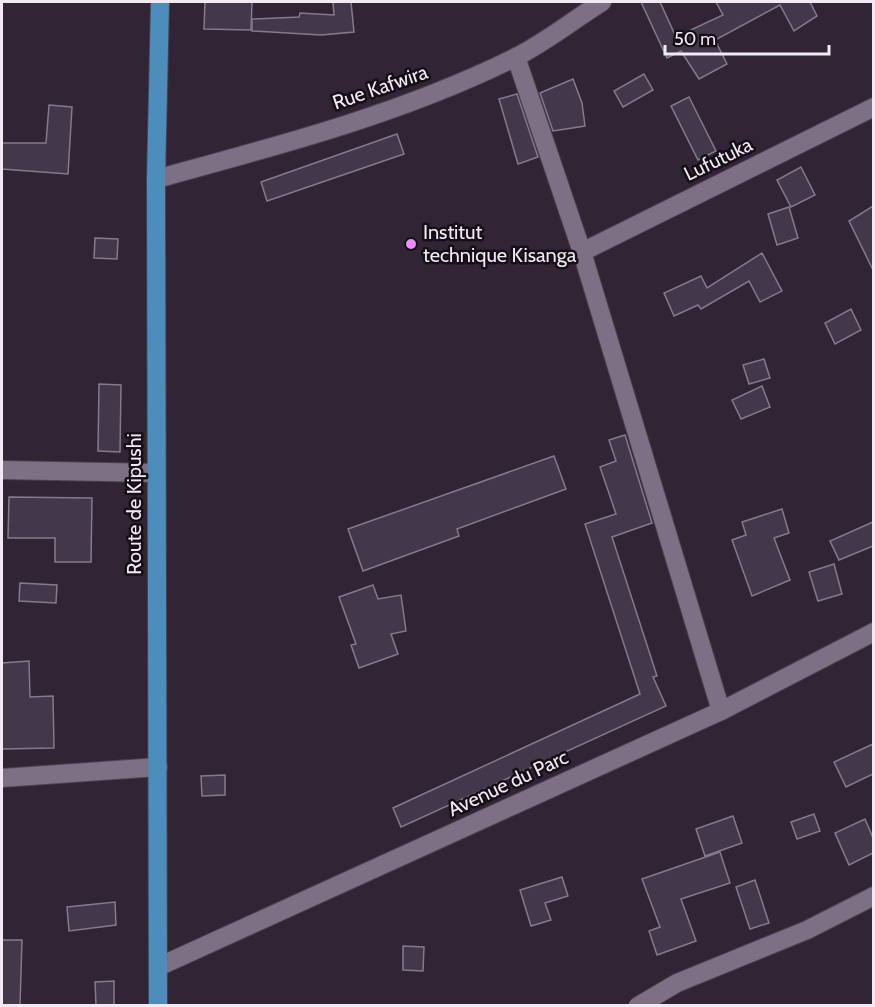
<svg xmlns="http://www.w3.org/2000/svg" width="875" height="1007" viewBox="0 0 875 1007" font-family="Cabin,sans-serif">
	<rect width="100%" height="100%" fill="#302435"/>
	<g fill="#43384a" stroke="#86798e" stroke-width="1.5">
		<polygon points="205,2 252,2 251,30 204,29"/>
		<polygon points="333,2 351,2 354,32 321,35 252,31 252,19 299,17 300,13 334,15"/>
		<polygon points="641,2 660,2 676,37 723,15 716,2 810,2 817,16 794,31 780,5 715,40 727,64 699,79 681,51 667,58"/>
		<polygon points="644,74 653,90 623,107 614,91"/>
		<polygon points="573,79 582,103 585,126 553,131 540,93"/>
		<polygon points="517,94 538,157 518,164 499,99"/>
		<polygon points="689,97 716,151 698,160 671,106"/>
		<polygon points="49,105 72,107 68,174 2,169 2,143 46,143"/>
		<polygon points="397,134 404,154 267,201 261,182"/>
		<polygon points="801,167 815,195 791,207 777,180"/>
		<polygon points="873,206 873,270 849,221"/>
		<polygon points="789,207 798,238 777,245 768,214"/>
		<polygon points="95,238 118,239 117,259 94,258"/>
		<polygon points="762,253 782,291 760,302 749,281 701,309 698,305 674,316 664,293 701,276 707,288"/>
		<polygon points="851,309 861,330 835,344 825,323"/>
		<polygon points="764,359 770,378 749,384 743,365"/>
		<polygon points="99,384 121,385 120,452 98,451"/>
		<polygon points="762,386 770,407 741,419 732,400"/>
		<polygon points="625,435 652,523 612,537 657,676 653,677 666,706 401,827 393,808 640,694 585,524 616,514 600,467 616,461 609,440"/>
		<polygon points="554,456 566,489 457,529 459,536 363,571 348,529"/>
		<polygon points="9,497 92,498 91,562 55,562 55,538 8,538"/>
		<polygon points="782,509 789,533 774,538 790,580 752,596 732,540 746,535 742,522"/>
		<polygon points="873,522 873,546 839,560 830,541"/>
		<polygon points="834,564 842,594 818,601 809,572"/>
		<polygon points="20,583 57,585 56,603 19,601"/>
		<polygon points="373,585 378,599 401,595 406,631 391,634 398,654 359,668 351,645 356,644 339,597"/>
		<polygon points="29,661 30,697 53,696 54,748 2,749 2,663"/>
		<polygon points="873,744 873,774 846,787 834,762"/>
		<polygon points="225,775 225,795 202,796 201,776"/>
		<polygon points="814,814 820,831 797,839 791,822"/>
		<polygon points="733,816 742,843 705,856 696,829"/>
		<polygon points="865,819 873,838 873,853 849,865 835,833"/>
		<polygon points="720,852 730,883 681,899 696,941 657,955 649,931 660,927 642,879"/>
		<polygon points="562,877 568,896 545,903 551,920 531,926 520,890"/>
		<polygon points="755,880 769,923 750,929 736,887"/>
		<polygon points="115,902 116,925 69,931 67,907"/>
		<polygon points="2,940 22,940 20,1005 2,1005"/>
		<polygon points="403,946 424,947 423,971 403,970"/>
		<polygon points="114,981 114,1005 96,1005 95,982"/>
	</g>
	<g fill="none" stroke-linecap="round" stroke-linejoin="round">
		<g stroke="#4c4250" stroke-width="20">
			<g id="minor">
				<polyline points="516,57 582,252 721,711"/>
				<path d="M156 179C277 146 401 114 514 58 545 43 573 20 602 2"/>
				<polyline points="582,252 874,107"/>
				<polyline points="2,470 156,473"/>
				<polyline points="2,778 158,767"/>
				<polyline points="158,967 721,711 874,632"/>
				<polyline points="638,1006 677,983 807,930 874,896"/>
			</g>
		</g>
		<g stroke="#4c4250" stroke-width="20">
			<polyline id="major" points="158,1006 156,179 160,2"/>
		</g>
		<use href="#minor" stroke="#7e7084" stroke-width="18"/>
		<use href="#major" stroke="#4d8dbb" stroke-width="18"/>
	</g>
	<circle fill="#ec8cfb" stroke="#150f17" stroke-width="2" cx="411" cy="244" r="6"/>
	<g text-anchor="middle" stroke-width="5" stroke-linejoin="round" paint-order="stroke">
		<g font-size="20" fill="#f1e9f4" stroke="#150f17">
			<text transform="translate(380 87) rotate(-19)" y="7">Rue Kafwira</text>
			<text transform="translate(718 159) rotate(-26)" y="7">Lufutuka</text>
			<text transform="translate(134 504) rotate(-90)" y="7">Route de Kipushi</text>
			<text transform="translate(508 783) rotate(-25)" y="7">Avenue du Parc</text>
		</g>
		<g font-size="20" fill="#f1e9f4" stroke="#150f17" text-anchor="start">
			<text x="423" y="239">Institut<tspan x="423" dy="23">technique Kisanga</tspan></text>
		</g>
	</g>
	<rect width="875" height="1007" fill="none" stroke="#f1e9f4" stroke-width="6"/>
	<path d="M665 45v9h164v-9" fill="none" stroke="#f1e9f4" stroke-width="3"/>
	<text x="674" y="45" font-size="18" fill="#f1e9f4" stroke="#150f17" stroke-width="4.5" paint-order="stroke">50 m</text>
</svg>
